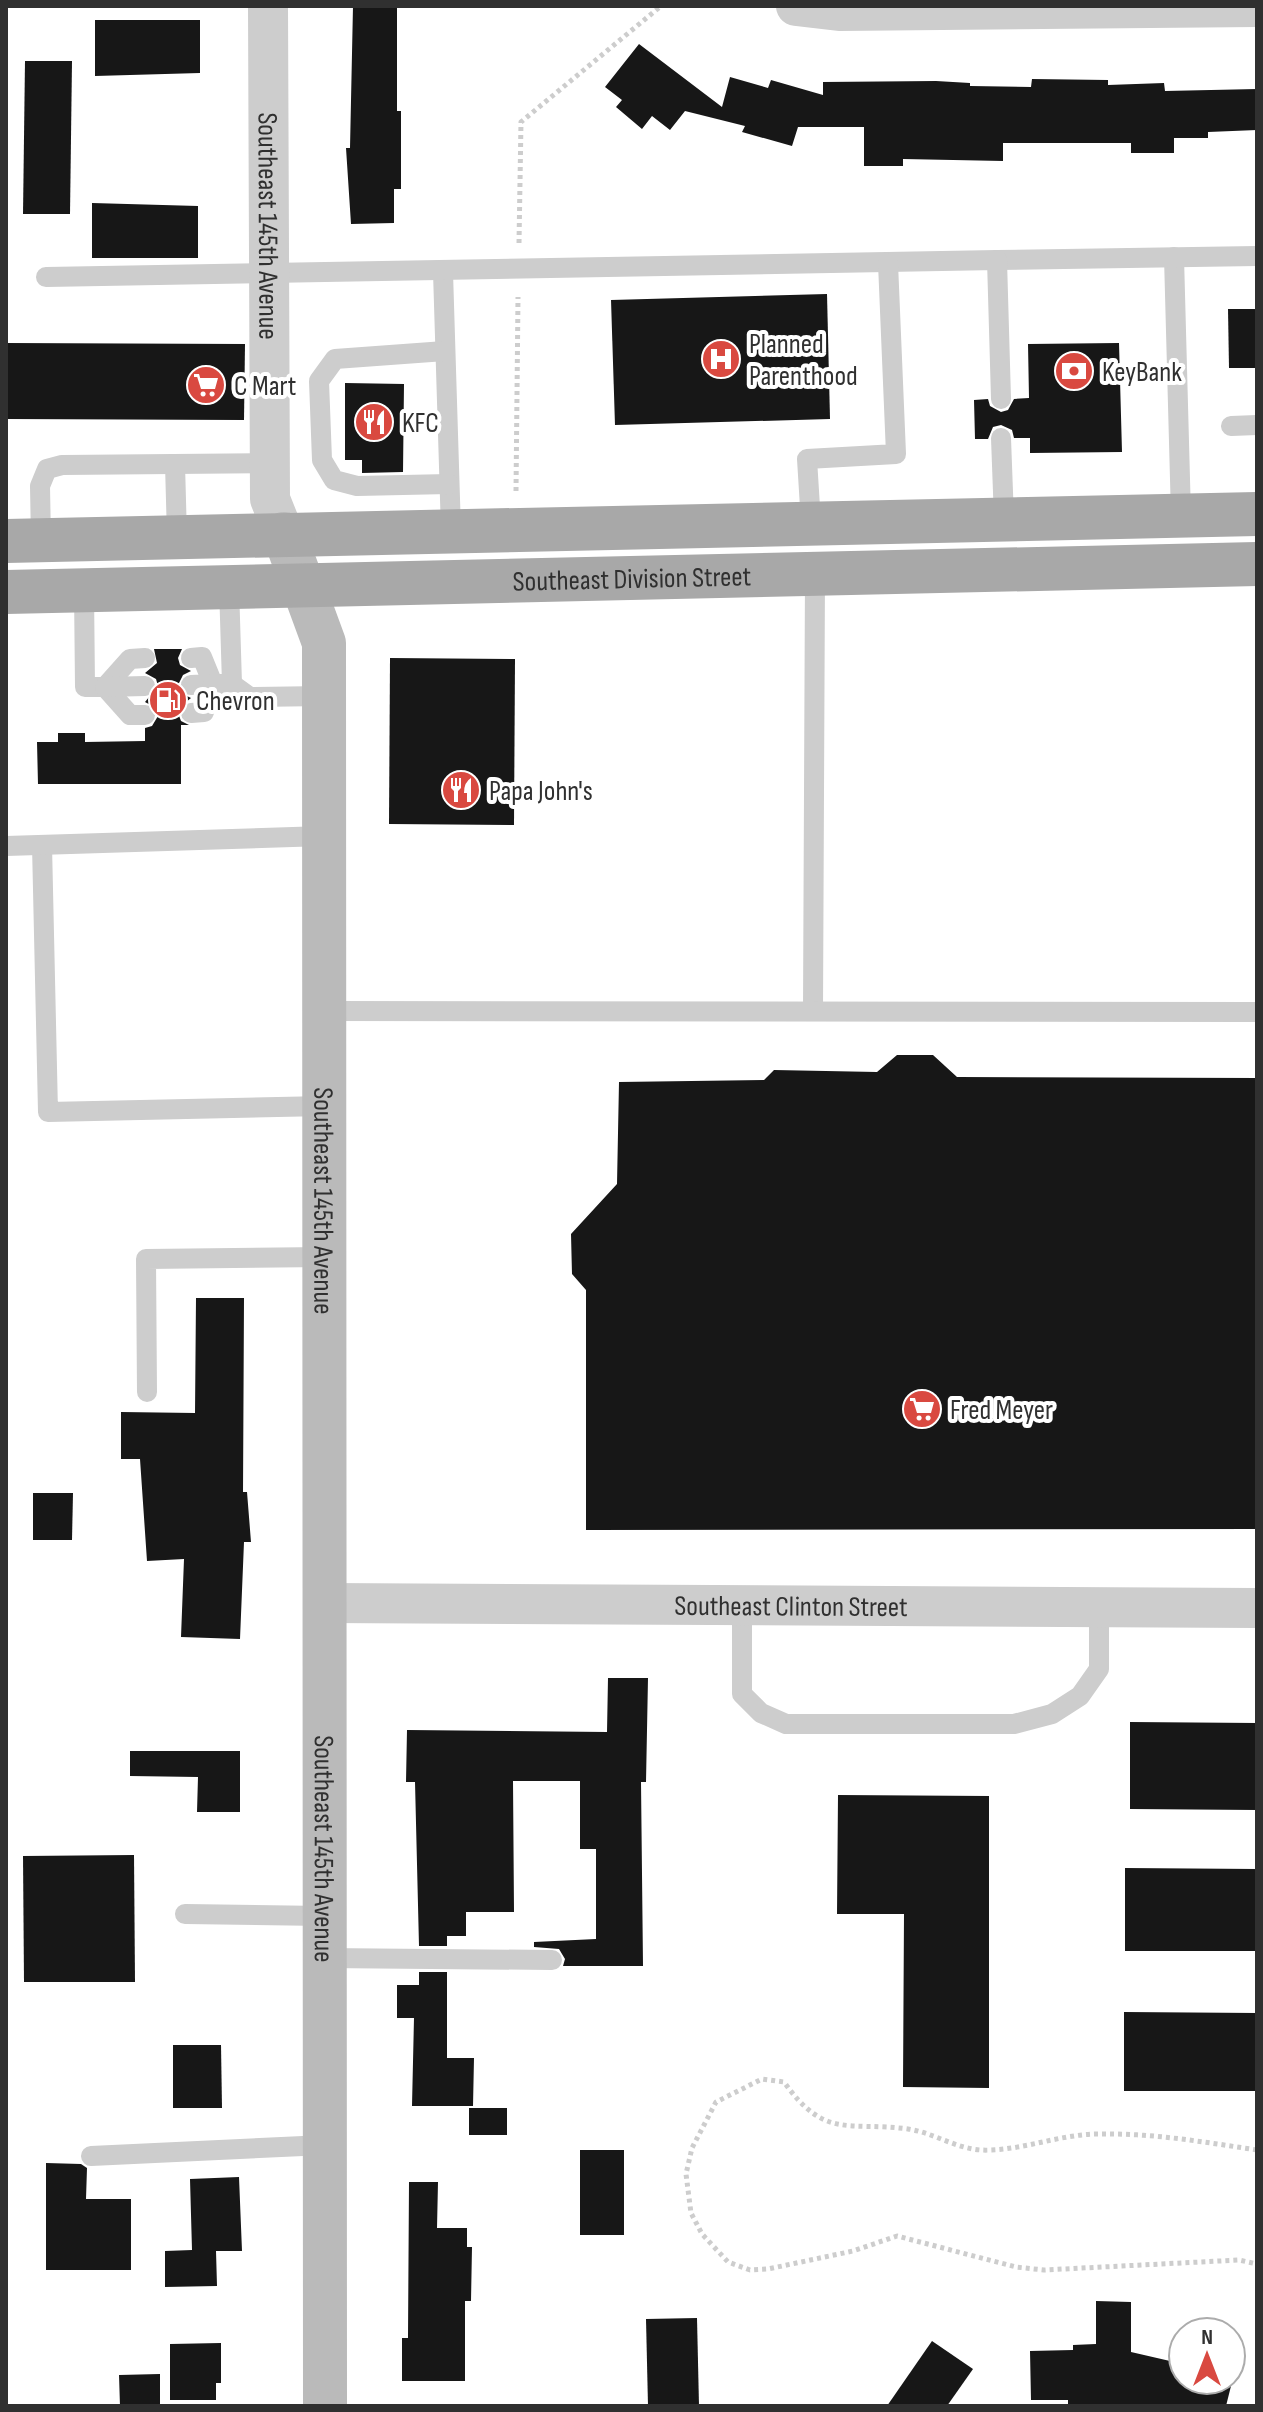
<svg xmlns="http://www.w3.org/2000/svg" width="1263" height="2412" viewBox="0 0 1263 2412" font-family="'Sofia Sans Condensed',sans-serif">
	<rect width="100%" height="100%" fill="#fff"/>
	<g fill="#171717">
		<polygon points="353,6 397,6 397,111 401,111 401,189 394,189 394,223 351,224 346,148 350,148"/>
		<polygon points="95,20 200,20 200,73 95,76"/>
		<polygon points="639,44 722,107 730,77 768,88 771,80 823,95 823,82 936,81 970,83 970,86 1031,87 1032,79 1108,80 1108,85 1164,83 1165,91 1257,89 1257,130 1208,132 1208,138 1174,138 1174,153 1131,153 1131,143 1003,143 1003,161 903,159 903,166 864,166 864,127 798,127 792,146 742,132 745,126 685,111 670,130 652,116 642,129 616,107 622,100 605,87"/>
		<polygon points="25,61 72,61 70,214 23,214"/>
		<polygon points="92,203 198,206 198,258 92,258"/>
		<polygon points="827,294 830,419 615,425 611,300"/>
		<polygon points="1228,309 1257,309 1257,368 1229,368"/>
		<polygon points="6,343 245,344 244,420 6,419"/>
		<polygon points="1119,343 1122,452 1030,453 1030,438 1014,438 1012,430 1001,425 993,427 988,439 975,439 974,400 988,399 990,406 1001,412 1008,410 1014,399 1029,398 1028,344"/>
		<polygon points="345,383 404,384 403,472 362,473 362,460 345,460"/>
		<polygon points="154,649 182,649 178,658 180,665 191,671 183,675 178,685 181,693 191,698 180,707 178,713 181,721 189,725 181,725 181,784 38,784 37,742 58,742 58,733 85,733 85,742 145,741 145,728 152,726 158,716 156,708 145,702 158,686 156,679 145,673 157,663"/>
		<polygon points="390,658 515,659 514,825 389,824"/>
		<polygon points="897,1055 933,1055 957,1077 1257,1078 1257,1529 586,1530 586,1290 572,1274 571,1234 617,1184 619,1082 764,1080 774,1070 877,1072"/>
		<polygon points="196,1298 244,1298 243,1492 247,1492 251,1542 244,1542 240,1639 181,1637 184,1559 147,1561 140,1459 121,1459 121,1412 195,1413"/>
		<polygon points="33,1493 73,1493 72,1540 33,1540"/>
		<polygon points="608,1678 648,1678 646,1782 641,1782 643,1966 563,1966 565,1959 559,1949 534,1947 534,1942 596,1939 596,1849 580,1849 580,1781 513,1781 514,1912 466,1912 466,1936 447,1936 447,1946 419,1946 415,1782 406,1782 407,1730 607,1732"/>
		<polygon points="1130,1722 1257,1723 1257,1810 1130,1809"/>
		<polygon points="130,1751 240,1751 240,1812 197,1812 198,1777 130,1776"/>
		<polygon points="838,1795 989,1796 989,2088 903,2087 904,1914 837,1914"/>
		<polygon points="134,1855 135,1982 24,1982 23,1856"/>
		<polygon points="1125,1868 1257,1869 1257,1951 1125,1951"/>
		<polygon points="419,1972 447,1972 447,2058 474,2058 473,2106 412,2106 414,2018 397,2018 397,1985 419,1985"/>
		<polygon points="1124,2012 1257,2013 1257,2091 1124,2091"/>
		<polygon points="173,2045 221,2045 222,2108 173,2108"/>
		<rect x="469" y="2108" width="38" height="27"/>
		<rect x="580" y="2150" width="44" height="85"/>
		<polygon points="46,2163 81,2164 87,2168 86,2199 131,2199 131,2270 46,2270"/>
		<polygon points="239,2177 242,2251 216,2251 217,2286 165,2287 165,2251 192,2250 190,2179"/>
		<polygon points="409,2182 438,2182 437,2228 467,2228 467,2247 472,2247 471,2301 465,2301 465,2381 402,2381 402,2338 408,2338"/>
		<polygon points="1096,2301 1131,2302 1131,2352 1183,2364 1183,2380 1233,2378 1226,2406 1068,2406 1068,2400 1031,2400 1030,2351 1073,2350 1073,2345 1096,2344"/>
		<polygon points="697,2318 699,2406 648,2406 646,2319"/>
		<polygon points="932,2341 973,2369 947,2406 887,2406"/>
		<polygon points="221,2343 221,2383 216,2383 216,2400 170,2400 170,2344"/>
		<polygon points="160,2374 160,2406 120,2406 119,2375"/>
	</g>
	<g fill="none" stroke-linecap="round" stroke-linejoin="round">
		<g stroke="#cdcdcd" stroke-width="5" stroke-dasharray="4 4" stroke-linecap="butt">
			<polyline points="519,243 521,122 661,6"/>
			<polyline points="516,491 518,297"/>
			<path d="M1257 2150C1204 2142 1152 2133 1099 2134 1061 2134 1027 2149 990 2150 960 2152 936 2133 908 2129 848 2121 825 2140 784 2082L762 2079 716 2102 692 2148 686 2174 691 2213 702 2234 728 2262 750 2270 768 2269 853 2251 897 2236 1016 2267 1044 2270 1239 2260 1257 2264"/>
		</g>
		<g stroke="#cdcdcd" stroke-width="20">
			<polyline points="1174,257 1181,516"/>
			<polyline points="997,260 1257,256"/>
			<polyline points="443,272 451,531"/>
			<polyline points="46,277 997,260 1001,399"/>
			<polyline points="445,351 335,359 319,381 322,460 334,480 357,486 449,484"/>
			<polyline points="1231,426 1257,425"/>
			<polyline points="1001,438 1004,519"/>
			<polyline points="175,464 177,537"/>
			<polyline points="811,523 807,459 896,454 888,263"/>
			<polyline points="41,540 40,486 47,469 62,465 270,463"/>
			<polyline points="229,586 232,684"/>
			<polyline points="84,590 85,687 105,687 130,659 145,658"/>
			<polyline points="191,658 202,657 213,684 191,685"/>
			<polyline points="105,687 130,715 145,715"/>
			<polyline points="105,687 145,686"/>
			<polyline points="191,713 204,712 213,684 232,684 250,697 324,696"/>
			<polyline points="42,845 48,1112 325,1106"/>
			<polyline points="6,846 324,836"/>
			<polyline points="813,1010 815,574"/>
			<polyline points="325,1011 1257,1012"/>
			<polyline points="147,1392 146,1259 325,1257"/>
			<polyline points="742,1603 742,1694 761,1713 786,1724 1014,1724 1052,1714 1080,1696 1099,1669 1099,1607"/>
			<polyline points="185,1914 324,1916"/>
			<polyline points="324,1958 552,1960"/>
			<polyline points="91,2156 325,2145"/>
		</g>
		<g stroke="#cdcdcd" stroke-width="40">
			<path id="s1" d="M268 6 270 499 284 534"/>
			<polyline points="796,6 839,11 1257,7"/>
			<path id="s2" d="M325 1603 1257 1608"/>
		</g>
		<path stroke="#bababa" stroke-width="44" id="s3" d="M284 534 324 643 325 2406"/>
		<g stroke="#a8a8a8" stroke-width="44">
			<polyline points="6,541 1257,514"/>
			<path id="s4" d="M6 592 1257 564"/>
		</g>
	</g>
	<defs>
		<g id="hospital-disc" transform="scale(2)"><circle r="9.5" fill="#d94940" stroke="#fff"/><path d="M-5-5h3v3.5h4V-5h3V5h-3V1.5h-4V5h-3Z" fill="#fff"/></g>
		<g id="bank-disc" transform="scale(2)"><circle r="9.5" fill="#d94940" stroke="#fff"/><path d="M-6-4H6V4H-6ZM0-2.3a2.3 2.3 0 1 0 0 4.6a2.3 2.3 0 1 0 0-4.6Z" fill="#fff"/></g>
		<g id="supermarket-disc" transform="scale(2)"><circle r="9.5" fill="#d94940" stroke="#fff"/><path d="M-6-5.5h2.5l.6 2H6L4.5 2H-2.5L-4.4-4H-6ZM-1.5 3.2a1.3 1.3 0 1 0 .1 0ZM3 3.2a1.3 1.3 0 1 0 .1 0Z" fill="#fff"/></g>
		<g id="restaurant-disc" transform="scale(2)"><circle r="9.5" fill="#d94940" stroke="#fff"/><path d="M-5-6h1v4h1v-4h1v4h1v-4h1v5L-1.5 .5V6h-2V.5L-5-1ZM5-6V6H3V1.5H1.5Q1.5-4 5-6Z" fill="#fff"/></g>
		<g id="fuel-disc" transform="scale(2)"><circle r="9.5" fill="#d94940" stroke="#fff"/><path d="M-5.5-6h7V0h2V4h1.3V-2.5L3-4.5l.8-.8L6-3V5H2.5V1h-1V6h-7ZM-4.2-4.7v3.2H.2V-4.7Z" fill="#fff"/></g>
	</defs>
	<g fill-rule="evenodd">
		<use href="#hospital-disc" x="721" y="359"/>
		<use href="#bank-disc" x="1074" y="371"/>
		<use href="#supermarket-disc" x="206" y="385"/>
		<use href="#restaurant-disc" x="374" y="422"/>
		<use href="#fuel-disc" x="168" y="700"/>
		<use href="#restaurant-disc" x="461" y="790"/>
		<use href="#supermarket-disc" x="922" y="1409"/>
	</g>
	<g text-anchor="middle" stroke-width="8" stroke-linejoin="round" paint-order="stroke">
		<g font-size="28" fill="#303030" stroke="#fff">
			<text dy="10" stroke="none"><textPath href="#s1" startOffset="220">Southeast 145th Avenue</textPath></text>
			<text dy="10" stroke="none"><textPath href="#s4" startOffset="626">Southeast Division Street</textPath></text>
			<text dy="10" stroke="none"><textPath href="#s3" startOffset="674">Southeast 145th Avenue</textPath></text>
			<text dy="10" stroke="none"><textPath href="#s2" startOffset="466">Southeast Clinton Street</textPath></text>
			<text dy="10" stroke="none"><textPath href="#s3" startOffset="1322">Southeast 145th Avenue</textPath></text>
		</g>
		<g font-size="28" fill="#303030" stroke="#fff" text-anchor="start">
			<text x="749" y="353">Planned<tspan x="749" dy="32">Parenthood</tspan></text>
			<text x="1102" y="381">KeyBank</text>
			<text x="234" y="395">C Mart</text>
			<text x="402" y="432">KFC</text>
			<text x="196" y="710">Chevron</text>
			<text x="489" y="800">Papa John's</text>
			<text x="950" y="1419">Fred Meyer</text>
		</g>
	</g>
	<rect width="1263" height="2412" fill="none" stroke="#303030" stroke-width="16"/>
	<g transform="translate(1207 2356)"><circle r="38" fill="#ffffff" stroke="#acacac" stroke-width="2"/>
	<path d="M0-6L14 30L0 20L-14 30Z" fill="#d94940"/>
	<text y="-12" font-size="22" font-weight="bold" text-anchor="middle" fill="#303030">N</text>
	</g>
</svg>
